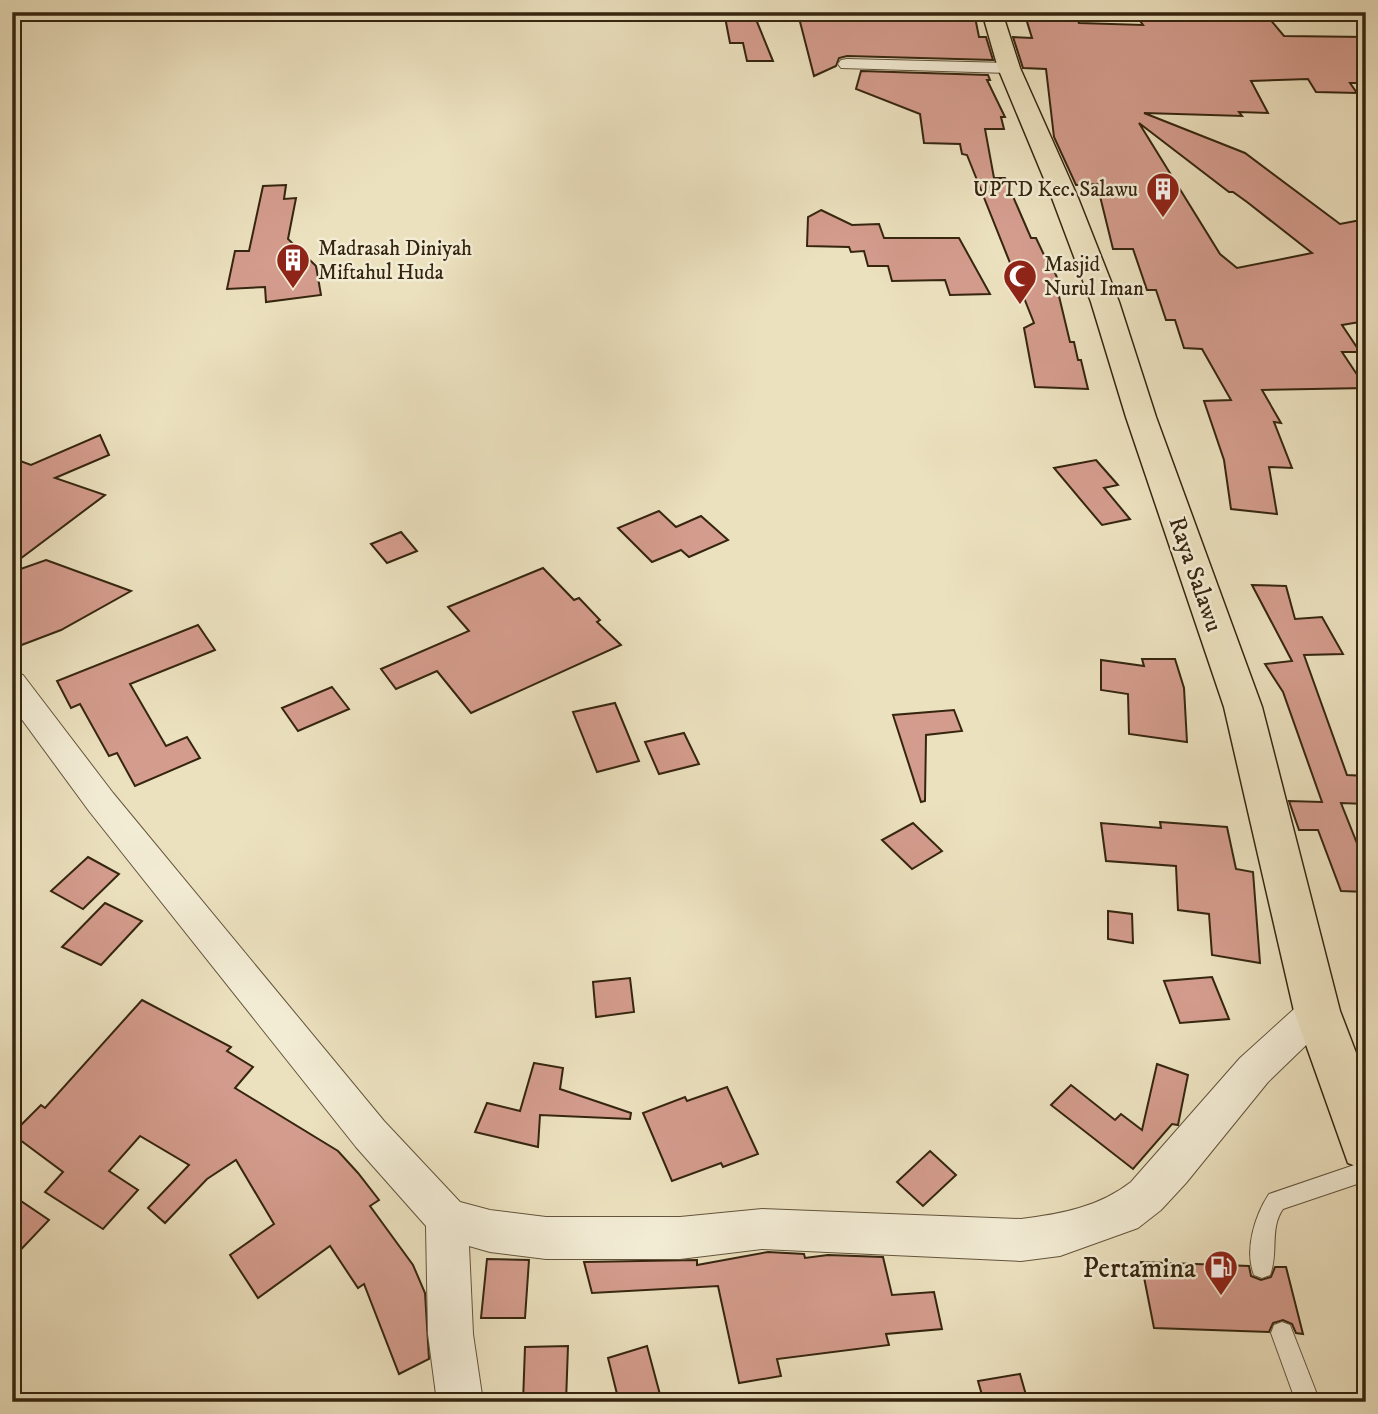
<svg xmlns="http://www.w3.org/2000/svg" width="1378" height="1414" viewBox="0 0 1378 1414" font-family="'IM FELL DW Pica',serif">
	<rect width="100%" height="100%" fill="#ece1bf"/>
	<filter id="stains"><feTurbulence type="fractalNoise" baseFrequency=".00286" numOctaves="4"/><feColorMatrix values="0 0 0 0 .2 0 0 0 0 .09 0 0 0 0 .02 0 0 0 .5 -.17"/></filter>
	<radialGradient id="worn" r=".72"><stop offset=".6" stop-color="#630" stop-opacity="0"/><stop offset="1" stop-color="#630" stop-opacity=".3"/></radialGradient>
	<g fill="#d49c8d" stroke="#35250f" stroke-width="2" fill-rule="evenodd">
		<polygon points="724,12 753,12 773,61 747,61 743,43 730,43"/>
		<polygon points="836,12 974,12 979,37 986,37 993,60 847,56 839,58 836,66 814,76 798,14"/>
		<path d="M1024 12H1059L1061 18 1077 19 1079 23 1143 25 1135 14 1264 12 1284 36 1366 37V83H1350L1357 93 1316 92 1308 79 1251 81 1268 113 1239 112 1242 116 1144 113 1245 153 1340 224 1366 219V321L1342 325 1360 352H1342L1366 388 1262 390 1281 423 1274 422 1292 468 1269 467 1277 514 1231 509 1224 460 1204 401 1231 400 1202 349 1184 348 1175 320H1166L1156 290H1147L1133 249H1113L1097 184 1076 185 1054 137 1046 69 1023 68 1013 37 1032 38ZM1139 123 1229 192H1233L1247 202 1312 253 1237 268 1220 254Z"/>
		<polygon points="861,71 988,75 990,80 987,80 1005,117 1001,117 1004,129 985,129 994,178 1005,178 1031,238 1036,238 1045,257 1048,257 1063,291 1058,292 1070,342 1074,342 1078,360 1081,360 1088,389 1035,387 1024,328 1034,323 967,155 962,154 960,144 924,143 920,114 856,89"/>
		<polygon points="286,185 284,199 296,198 288,239 316,266 321,295 266,302 265,287 227,289 235,251 249,251 263,186"/>
		<polygon points="821,210 852,225 879,224 884,238 959,238 990,294 950,295 945,280 892,281 888,266 868,266 864,251 851,252 849,247 807,246 808,217"/>
		<polygon points="100,435 109,455 55,478 105,495 12,565 12,458 31,465"/>
		<polygon points="1096,460 1118,485 1104,488 1130,519 1102,525 1054,468"/>
		<polygon points="659,511 676,527 701,516 728,540 689,557 681,550 652,562 618,528"/>
		<polygon points="401,532 417,551 387,563 371,544"/>
		<polygon points="46,560 131,591 61,630 19,646 12,635 12,572"/>
		<polygon points="543,568 574,600 579,598 600,620 597,622 621,645 471,713 437,671 396,689 381,669 469,631 448,607"/>
		<polygon points="1252,585 1286,586 1295,619 1322,617 1343,654 1304,655 1347,775 1366,776 1366,804 1341,803 1366,866 1366,892 1341,891 1318,830 1299,830 1289,801 1322,802 1283,692 1265,664 1292,661"/>
		<polygon points="198,625 215,650 130,684 166,746 187,737 200,758 135,786 117,753 109,756 80,704 71,708 57,681"/>
		<polygon points="1142,659 1175,659 1184,688 1187,742 1129,734 1128,694 1101,690 1101,660 1144,666"/>
		<polygon points="332,687 349,709 298,731 282,708"/>
		<polygon points="615,703 639,761 597,772 573,712"/>
		<polygon points="954,710 962,731 926,735 925,801 921,802 893,715"/>
		<polygon points="684,733 699,764 659,774 645,742"/>
		<polygon points="1160,822 1227,827 1236,869 1253,872 1260,963 1212,955 1209,914 1178,910 1176,866 1106,861 1101,823 1161,828"/>
		<polygon points="913,823 942,851 912,869 882,840"/>
		<polygon points="88,857 119,874 83,909 51,891"/>
		<polygon points="105,903 142,921 101,965 62,947"/>
		<polygon points="1108,911 1132,914 1133,943 1108,939"/>
		<polygon points="1212,977 1229,1019 1180,1023 1164,981"/>
		<polygon points="630,978 634,1012 596,1017 593,982"/>
		<polygon points="142,1000 231,1047 227,1051 253,1067 235,1088 338,1151 358,1173 379,1200 370,1206 413,1265 425,1293 429,1359 399,1374 364,1284 358,1288 330,1246 258,1298 230,1255 274,1224 236,1160 207,1179 165,1223 148,1208 189,1165 140,1136 109,1171 138,1190 103,1229 45,1192 63,1172 12,1134 41,1105 45,1108"/>
		<polygon points="534,1063 563,1068 560,1089 631,1113 630,1119 540,1115 538,1147 475,1132 487,1103 520,1111"/>
		<polygon points="1157,1064 1188,1075 1178,1125 1172,1124 1133,1169 1051,1105 1071,1085 1115,1120 1121,1114 1142,1130"/>
		<polygon points="727,1087 758,1154 723,1167 721,1163 672,1181 643,1113 685,1097 687,1101"/>
		<polygon points="930,1151 956,1175 923,1206 897,1182"/>
		<polygon points="12,1195 49,1220 12,1259"/>
		<polygon points="768,1252 804,1254 805,1258 828,1255 883,1257 892,1295 934,1292 942,1329 886,1334 889,1345 777,1359 781,1376 739,1383 718,1286 592,1293 584,1262 697,1260 697,1265"/>
		<polygon points="487,1259 529,1260 525,1318 481,1318"/>
		<polygon points="1141,1262 1249,1266 1251,1276 1261,1280 1271,1277 1275,1267 1286,1267 1303,1334 1296,1333 1292,1324 1283,1320 1273,1323 1269,1332 1154,1328"/>
		<polygon points="568,1346 566,1402 523,1402 525,1347"/>
		<polygon points="647,1346 662,1402 619,1402 608,1358"/>
		<polygon points="1020,1374 1028,1402 984,1402 978,1381"/>
	</g>
	<g fill="none" stroke-linecap="round" stroke-linejoin="round">
		<g stroke="#63543b" stroke-width="2">
			<g id="lane">
				<path d="M1366 1161V1181L1283 1209C1269 1229 1279 1253 1270 1275L1262 1278 1254 1275C1244 1250 1255 1215 1269 1194Z"/>
				<polygon points="1282,1322 1290,1325 1320,1402 1296,1402 1271,1333 1274,1325"/>
			</g>
		</g>
		<g stroke="#63543b" stroke-width="2">
			<g id="street">
				<polygon points="847,59 1009,63 1018,68 1009,73 841,68 838,64 841,60"/>
				<path d="M12 672 23 675 113 793 384 1121 460 1202 490 1210 546 1217H680L762 1209 1021 1219C1061 1214 1099 1207 1131 1182L1240 1058 1304 1000 1317 995 1330 1000 1336 1011 1330 1022 1268 1082 1186 1183 1161 1210 1138 1228 1060 1256 1021 1261 762 1249 680 1259H546L490 1252 469 1246 473 1334 483 1402H437L428 1334 426 1226 356 1147 89 811 12 706Z"/>
			</g>
		</g>
		<g stroke="#35250f" stroke-width="3">
			<polygon id="primary" points="982,12 1002,12 1020,68 1078,198 1119,302 1156,417 1262,707 1340,1011 1366,1079 1366,1170 1348,1163 1294,1011 1224,707 1126,417 1091,302 1052,198 998,68"/>
		</g>
		<use href="#lane" fill="#f3ecd5" fill-rule="evenodd"/>
		<use href="#street" fill="#f3ecd5" fill-rule="evenodd"/>
		<use href="#primary" fill="#ece1bf" fill-rule="evenodd"/>
	</g>
	<defs>
		<g id="building-pin" transform="scale(1.75)"><path d="M0 17L-7.5 6A9.5 9.5 0 1 1 7.5 6Z" fill="#8f2418" stroke="#f3ecd5"/><path d="M-4-6H4V6H1V3H-1V6H-4ZM-2.5-4.3h1.7v1.8h-1.7ZM.8-4.3h1.7v1.8H.8ZM-2.5-1h1.7V.8h-1.7ZM.8-1h1.7V.8H.8Z" fill="#fff"/></g>
		<g id="mosque-pin" transform="scale(1.75)"><path d="M0 17L-7.5 6A9.5 9.5 0 1 1 7.5 6Z" fill="#8f2418" stroke="#f3ecd5"/><path d="M3.5-4.9A6 6 0 1 0 3.5 4.9A5 5 0 1 1 3.5-4.9Z" fill="#fff"/></g>
		<g id="fuel-pin" transform="scale(1.75)"><path d="M0 17L-7.5 6A9.5 9.5 0 1 1 7.5 6Z" fill="#8f2418" stroke="#f3ecd5"/><path d="M-5.5-6h7V0h2V4h1.3V-2.5L3-4.5l.8-.8L6-3V5H2.5V1h-1V6h-7ZM-4.2-4.7v3.2H.2V-4.7Z" fill="#fff"/></g>
	</defs>
	<g fill-rule="evenodd">
		<use href="#building-pin" x="1163" y="189"/>
		<use href="#building-pin" x="293" y="260"/>
		<use href="#mosque-pin" x="1020" y="276"/>
		<use href="#fuel-pin" x="1221" y="1267"/>
	</g>
	<g text-anchor="middle" stroke-width="5" stroke-linejoin="round" paint-order="stroke">
		<g font-size="21" fill="#35250f" stroke="#f3ecd5" text-anchor="start">
			<text x="1138" y="196" text-anchor="end">UPTD Kec. Salawu</text>
			<text x="318" y="255">Madrasah Diniyah<tspan x="318" dy="24">Miftahul Huda</tspan></text>
			<text x="1044" y="271">Masjid<tspan x="1044" dy="24">Nurul Iman</tspan></text>
		</g>
		<g font-size="24" fill="#35250f" stroke="#f3ecd5">
			<text transform="translate(1196 574) rotate(71)" y="8">Raya Salawu</text>
		</g>
		<g font-size="28" fill="#35250f" stroke="#f3ecd5" text-anchor="end">
			<text x="1196" y="1277">Pertamina</text>
		</g>
	</g>
	<rect width="1378" height="1414" fill="none" stroke="#ece1bf" stroke-width="42"/>
	<rect x="14" y="14" width="1350" height="1386" fill="none" stroke="#35250f" stroke-width="3.5"/>
	<rect x="21" y="21" width="1336" height="1372" fill="none" stroke="#35250f" stroke-width="2"/>
	<rect width="100%" height="100%" filter="url(#stains)"/>
	<rect width="100%" height="100%" fill="url(#worn)"/>
</svg>
